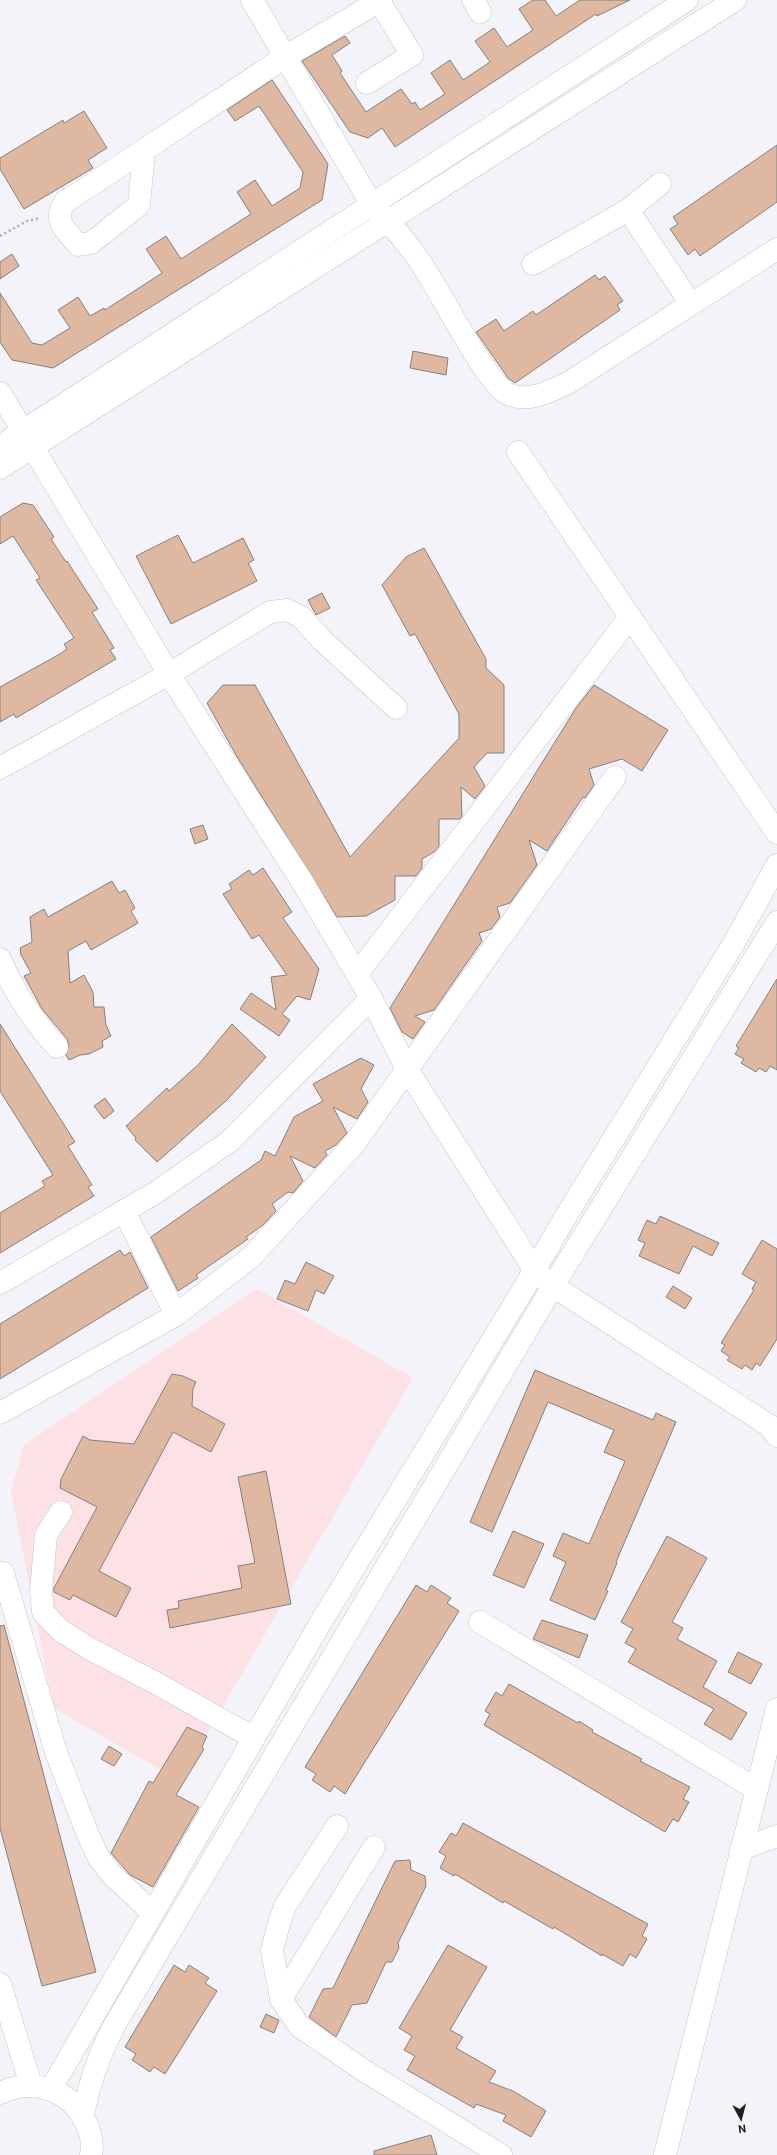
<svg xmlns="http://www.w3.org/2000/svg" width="777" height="2155" viewBox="0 0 777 2155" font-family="Roboto,sans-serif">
	<rect width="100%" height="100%" fill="#f4f3f9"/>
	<polygon fill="#fde2e5" points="257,1289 413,1378 180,1781 53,1708 11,1491 24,1445"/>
	<g fill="#deb8a1" stroke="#86807d">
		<polygon points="533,0 545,0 556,16 580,0 630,0 597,16 596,14 395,147 382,128 368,138 350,132 302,61 345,36 350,43 332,55 342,71 340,73 366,112 401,89 412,104 415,102 420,110 445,94 431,73 450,60 463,80 490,62 475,41 494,28 507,47 533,30 519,9"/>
		<polygon points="272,80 328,164 322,200 53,368 12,360 0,342 0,293 32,343 42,345 70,328 58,310 78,297 90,316 104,308 105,310 162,273 146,249 166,236 181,259 251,214 237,192 255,180 272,206 300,188 303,172 259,106 235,121 227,110"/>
		<polygon points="84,111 107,148 88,160 93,168 24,209 0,169 0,158 63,120 64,123"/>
		<polygon points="777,145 777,202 700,256 695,249 688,255 670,229 678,224 673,217"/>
		<polygon points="12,254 19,266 0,279 0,262"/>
		<polygon points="595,275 599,280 605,276 623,301 617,305 620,310 515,383 508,378 476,332 496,319 504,331 533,311 536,315"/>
		<polygon points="413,351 448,358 446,375 410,368"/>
		<polygon points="23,503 33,505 54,537 51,539 66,562 67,561 98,609 92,612 114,648 110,650 116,659 16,718 14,714 0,722 0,687 60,654 67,649 64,644 74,638 36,580 40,578 13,536 0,544 0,517"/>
		<polygon points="178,535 193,563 243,538 254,560 248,563 257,581 171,624 136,556"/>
		<polygon points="424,548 486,659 486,668 504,685 504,753 487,753 474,767 485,786 475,799 461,787 462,816 460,819 439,819 439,846 434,852 422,859 422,868 416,876 395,876 395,900 366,916 337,917 236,755 207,703 223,685 255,685 350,857 459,738 459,714 415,634 410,636 382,585 406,557"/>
		<polygon points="322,593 330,608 316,615 308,600"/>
		<polygon points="594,685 668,730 642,771 622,759 589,769 594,785 585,798 583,797 547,851 529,840 537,865 510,903 497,907 500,917 491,929 479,933 482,941 434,1010 415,1016 425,1022 413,1039 402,1032 390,1008 576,708"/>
		<polygon points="203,825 208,839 195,844 190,829"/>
		<polygon points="263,868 292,912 283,918 319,969 310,1000 297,996 282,1014 290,1020 279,1036 240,1009 251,993 276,1010 271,977 287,975 259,935 252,939 223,894 232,889 229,884 249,870 253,875"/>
		<polygon points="112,881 119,893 125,890 135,908 131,911 138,923 91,950 86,941 68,951 70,983 84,975 93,992 94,1007 104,1007 106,1025 111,1036 102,1041 103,1047 89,1054 80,1055 69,1060 66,1055 69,1045 67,1039 42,1009 24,976 31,973 21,955 20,948 32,942 30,917 44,909 48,917"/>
		<polygon points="777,979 777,1070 770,1066 766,1072 759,1068 756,1072 741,1063 744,1059 735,1054 739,1048 736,1046"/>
		<polygon points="0,1024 75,1142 68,1146 92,1185 88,1187 94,1196 0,1253 0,1213 45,1186 42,1181 53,1175 0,1091"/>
		<polygon points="232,1024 266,1057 227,1100 157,1162 135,1140 136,1138 126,1126 167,1088 169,1091 199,1064"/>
		<polygon points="361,1058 374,1065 361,1089 368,1102 357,1119 333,1107 347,1133 344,1136 336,1145 325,1151 327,1155 315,1168 290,1156 303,1181 293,1193 288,1192 272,1204 276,1211 263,1225 246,1237 248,1239 196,1275 198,1278 178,1291 151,1237 261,1160 265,1151 275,1156 294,1117 323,1101 313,1084"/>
		<polygon points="105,1098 114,1111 104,1119 94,1106"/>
		<polygon points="660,1216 719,1243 712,1256 693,1246 679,1274 639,1256 645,1243 638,1240 647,1220 656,1224"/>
		<polygon points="762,1240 777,1249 777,1339 760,1366 756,1363 752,1370 745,1365 742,1369 727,1360 730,1357 721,1351 725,1345 721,1343 754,1290 752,1289 756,1282 742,1274"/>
		<polygon points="120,1250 124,1256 130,1252 148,1288 0,1379 0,1324"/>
		<polygon points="306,1262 334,1276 324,1294 316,1290 308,1311 277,1299 285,1280 295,1284"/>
		<polygon points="673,1286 692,1298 685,1309 666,1297"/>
		<polygon points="535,1370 653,1420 656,1413 676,1422 616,1562 617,1563 606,1590 608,1591 595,1620 550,1600 566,1562 553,1556 563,1533 589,1544 625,1461 604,1452 614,1430 548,1402 492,1532 470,1522"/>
		<polygon points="172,1374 183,1376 196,1382 193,1389 192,1406 225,1424 211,1452 173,1432 99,1571 131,1588 116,1617 73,1595 70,1600 54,1592 54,1588 97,1507 60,1488 61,1479 83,1436 90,1440 134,1444"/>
		<polygon points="266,1471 291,1604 170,1628 167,1610 179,1608 178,1601 242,1588 238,1566 255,1563 238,1477"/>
		<polygon points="513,1531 544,1544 524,1588 493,1575"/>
		<polygon points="667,1536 707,1558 672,1622 683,1628 677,1639 717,1661 703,1687 747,1713 731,1740 704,1724 714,1709 628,1662 636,1649 625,1643 633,1629 621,1622"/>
		<polygon points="416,1585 427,1592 431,1585 451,1598 447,1603 459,1611 345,1794 334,1786 330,1792 312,1780 316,1774 305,1767"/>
		<polygon points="542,1620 588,1635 579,1658 533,1639"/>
		<polygon points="4,1625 96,1972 42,1986 0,1828 0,1626"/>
		<polygon points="738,1652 762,1664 751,1684 728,1672"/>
		<polygon points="509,1684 578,1723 579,1721 593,1730 592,1732 642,1759 640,1761 690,1787 683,1799 689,1802 678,1822 673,1819 665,1832 484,1725 490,1714 485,1711 496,1692 502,1696"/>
		<polygon points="187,1727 207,1736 202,1747 204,1749 176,1795 199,1807 153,1887 130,1875 111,1853 149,1781 153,1783"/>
		<polygon points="109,1746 122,1754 114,1766 101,1759"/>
		<polygon points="463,1823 648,1924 642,1936 647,1939 636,1958 630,1954 623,1966 602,1954 602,1956 554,1927 553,1929 504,1901 503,1903 455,1874 454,1876 440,1868 446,1856 439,1852 451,1833 456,1836"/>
		<polygon points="410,1860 411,1870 425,1876 426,1886 398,1943 399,1948 392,1962 386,1962 367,2003 352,2005 336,2037 309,2017 323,1989 333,1988 395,1861"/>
		<polygon points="448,1945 487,1967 450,2030 463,2037 456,2048 496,2071 489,2082 513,2091 546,2111 531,2137 503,2121 506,2115 476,2104 474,2108 407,2070 415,2056 404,2050 412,2036 399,2028"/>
		<polygon points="174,1965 185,1972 189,1965 209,1978 205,1983 217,1991 165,2074 154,2067 150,2072 132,2060 136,2054 125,2047"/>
		<polygon points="266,2014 279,2020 274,2033 260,2027"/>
		<polygon points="431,2135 437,2155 374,2155 374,2151"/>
	</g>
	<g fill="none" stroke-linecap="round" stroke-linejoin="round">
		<g stroke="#c5c5cb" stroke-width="23">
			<g id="minor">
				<path d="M252 0 372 205C391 224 410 245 424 268 440 291 487 385 508 394 529 403 548 392 568 383L777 249"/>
				<polyline points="473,0 480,12"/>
				<polyline points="367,83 412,55 379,1"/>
				<path d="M144 150 65 202C52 221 66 230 78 245L91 243 139 205 144 150 285 57 381 0"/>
				<polyline points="660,184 628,210 691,304"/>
				<polyline points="533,264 628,210"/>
				<polyline points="0,393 169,674 303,883 371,998 407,1069 535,1271 553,1286 770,1426 777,1436"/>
				<polyline points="518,452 777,833"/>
				<polyline points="0,768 169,674 270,612 287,610 301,617 322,640 396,708"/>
				<path d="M0 959C13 990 34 1022 57 1047"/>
				<polyline points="357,974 630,617"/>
				<polyline points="0,1283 155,1193 230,1141 371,998"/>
				<polyline points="176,1315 251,1257 354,1144 615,777"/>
				<polyline points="0,1413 176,1315 124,1211"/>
				<polyline points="61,1512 46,1535 41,1591 43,1612 60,1630 90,1649 154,1682 254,1738"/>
				<polyline points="0,1573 3,1573 56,1752 88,1835 99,1858 111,1874 153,1913"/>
				<polyline points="480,1622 756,1789"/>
				<polyline points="337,1826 285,1906 278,1927 272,1950 281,1999 299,2026 360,2068 501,2155"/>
				<polyline points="741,1849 777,1836"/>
				<polyline points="281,1999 374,1847"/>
				<polyline points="51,2089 321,1622 523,1290 566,1216 734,943 777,865"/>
				<path d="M83 2115C89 2083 99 2055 114 2026L553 1286 777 922"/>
				<polyline points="665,2155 777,1709"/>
			</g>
		</g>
		<g stroke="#c5c5cb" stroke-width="23">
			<g id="major">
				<polyline points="0,446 687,0"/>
				<polyline points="0,468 735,0"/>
				<polyline points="0,1984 31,2085"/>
				<path d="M0 2093C34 2077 72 2090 87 2125 91 2134 93 2145 91 2155"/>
			</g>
		</g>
		<polyline stroke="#acabb0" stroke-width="2.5" stroke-dasharray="2 3" stroke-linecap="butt" points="0,236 27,221 41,218"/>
		<use href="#minor" stroke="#fff" stroke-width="22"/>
		<use href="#major" stroke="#fff" stroke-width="22"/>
	</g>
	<g transform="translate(741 2119) rotate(173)" stroke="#f4f3f9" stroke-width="3" paint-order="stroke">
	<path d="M0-3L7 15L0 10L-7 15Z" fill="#1f1f21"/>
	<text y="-6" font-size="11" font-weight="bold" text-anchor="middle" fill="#1f1f21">N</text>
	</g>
</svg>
